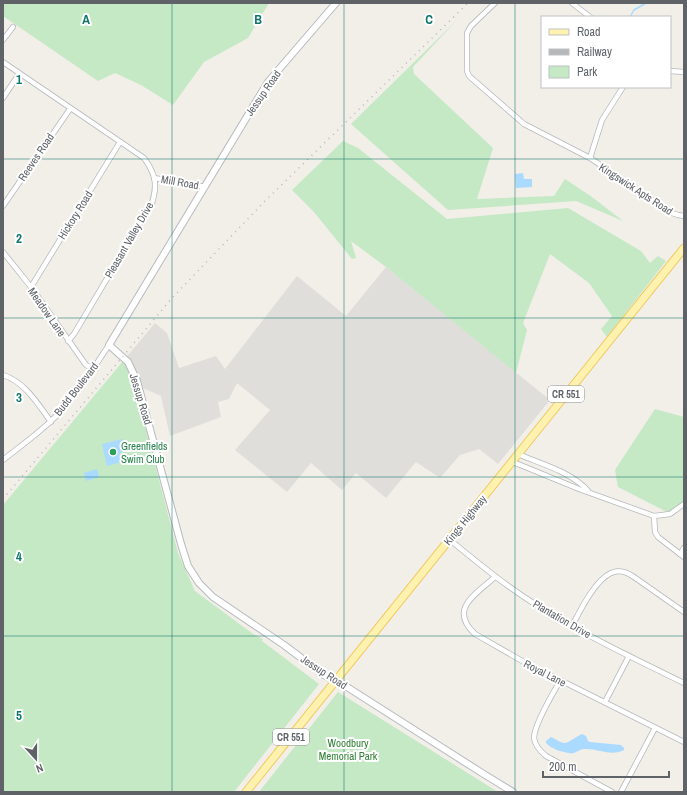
<svg xmlns="http://www.w3.org/2000/svg" width="687" height="795" viewBox="0 0 687 795" font-family="'Archivo Narrow',sans-serif">
	<rect width="100%" height="100%" fill="#f1efe8"/>
	<polygon fill="#e0deda" points="386,267 550,400 498,464 479,449 460,455 440,478 416,462 386,498 356,473 342,490 311,463 287,492 235,450 270,410 237,383 229,399 218,402 221,417 170,436 161,396 134,384 124,360 155,323 167,333 179,368 216,356 225,369 297,276 346,316"/>
	<g fill="#c5e8c5">
		<polygon points="3,3 269,3 248,38 204,62 173,105 141,85 115,73 98,81 3,16"/>
		<polygon points="457,20 413,67 414,74 493,148 477,199 554,196 565,179 592,197 623,221 576,201 448,210 351,124"/>
		<polygon points="343,141 358,148 447,219 568,208 641,251 650,263 658,256 666,261 607,337 601,329 612,316 589,283 550,254 523,323 527,330 516,373 386,267 351,241 356,258 352,259 314,212 292,190"/>
		<polygon points="124,360 134,384 178,553 195,591 253,634 263,639 262,641 319,684 234,792 3,792 3,505"/>
		<polygon points="655,409 684,417 684,505 671,514 618,487 615,470"/>
		<polygon points="338,692 498,792 259,792"/>
	</g>
	<g fill="#aadaff">
		<polygon points="523,173 524,179 532,179 532,187 516,188 515,174"/>
		<polygon points="123,439 126,451 119,453 121,462 107,466 102,444"/>
		<polygon points="97,469 99,477 86,481 84,473"/>
		<path d="M582 734 586 736 588 741 590 742 621 745 624 748V750C611 757 598 748 584 749 579 749 574 755 569 753 562 752 551 749 546 743V741L551 737C556 739 559 742 564 743 567 744 577 736 582 734Z"/>
	</g>
	<g fill="none" stroke-linecap="round" stroke-linejoin="round">
		<polyline stroke="#aadaff" stroke-width="1.5" points="630,17 634,10 646,3"/>
		<g stroke="#b5b8bc" stroke-width="6">
			<g id="street">
				<polyline points="495,3 471,26 467,33 467,71 469,76 524,124 590,158 672,213 678,215 684,216"/>
				<polyline points="572,3 590,17"/>
				<polyline points="3,40 13,27"/>
				<path d="M3 62 144 158C155 173 158 184 152 203L74 334 68 341"/>
				<polyline points="670,71 684,72"/>
				<polyline points="3,98 19,74"/>
				<polyline points="590,158 602,120 623,87"/>
				<polyline points="154,178 205,187"/>
				<polyline points="3,206 70,109"/>
				<polyline points="3,252 31,287 86,365 93,369"/>
				<polyline points="31,287 120,142"/>
				<path d="M3 375C25 382 38 404 51 422"/>
				<path d="M518 454C541 464 572 472 588 491"/>
				<path d="M3 460C23 444 45 429 62 410 80 391 94 367 109 345"/>
				<polyline points="513,462 579,489 654,516 670,514 684,504"/>
				<polyline points="654,516 655,532 658,537 684,557"/>
				<path d="M450 540C478 563 507 587 538 606 584 635 635 659 684 683"/>
				<polyline points="680,554 684,548"/>
				<path d="M495 577C476 594 448 609 475 634L524 662 684 742"/>
				<path d="M572 626C580 611 595 580 611 573 619 569 627 572 634 577L684 612"/>
				<path d="M560 681C553 693 534 725 534 738 535 746 540 751 546 756L612 792"/>
				<polyline points="605,702 629,656"/>
				<polyline points="621,792 655,728"/>
			</g>
		</g>
		<g stroke="#b6babf" stroke-width="8">
			<polyline id="secondary" points="336,3 268,82 109,345 128,362 137,381 181,544 188,566 199,583 213,597 284,645 324,675 347,687 482,773 513,792"/>
		</g>
		<g stroke="#f2c960" stroke-width="9">
			<polyline id="primary" points="246,792 684,248"/>
		</g>
		<use href="#street" stroke="#fff" stroke-width="4.5"/>
		<use href="#secondary" stroke="#fff" stroke-width="6"/>
		<use href="#primary" stroke="#fff2af" stroke-width="7"/>
		<polyline stroke="#b6b7b8" stroke-width="1.5" stroke-dasharray="1 5" stroke-linecap="butt" points="3,499 172,298 265,201 468,3"/>
	</g>
	<path fill="none" stroke="#0f766e" stroke-width="1" stroke-opacity="0.55" d="M172 3V792M344 3V792M515 3V792M3 159H684M3 318H684M3 477H684M3 636H684"/>
	<circle fill="#2e9e5b" stroke="#fff" stroke-width="1.5" cx="113" cy="452" r="4"/>
	<g text-anchor="middle" stroke-width="4" stroke-linejoin="round" paint-order="stroke">
		<g fill="#fff" stroke="#8f9295" stroke-width="1">
			<rect x="548" y="386" width="36" height="16" rx="3"/>
			<rect x="273" y="729" width="36" height="16" rx="3"/>
		</g>
		<g font-size="10" font-weight="bold" fill="#5f6368">
			<text x="566" y="398">CR 551</text>
			<text x="291" y="741">CR 551</text>
		</g>
		<g font-size="11" fill="#5f6368" stroke="#fff">
			<text transform="translate(263 93) rotate(-55)" y="4">Jessup Road</text>
			<text transform="translate(36 157) rotate(-56)" y="4">Reeves Road</text>
			<text transform="translate(180 182) rotate(10)" y="4">Mill Road</text>
			<text transform="translate(636 189) rotate(33)" y="4">Kingswick Apts Road</text>
			<text transform="translate(75 215) rotate(-58)" y="4">Hickory Road</text>
			<text transform="translate(129 240) rotate(-60)" y="4">Pleasant Valley Drive</text>
			<text transform="translate(47 312) rotate(55)" y="4">Meadow Lane</text>
			<text transform="translate(76 389) rotate(-52)" y="4">Budd Boulevard</text>
			<text transform="translate(141 399) rotate(73)" y="4">Jessup Road</text>
			<text transform="translate(465 520) rotate(-51)" y="4">Kings Highway</text>
			<text transform="translate(562 619) rotate(30)" y="4">Plantation Drive</text>
			<text transform="translate(324 672) rotate(33)" y="4">Jessup Road</text>
			<text transform="translate(545 673) rotate(27)" y="4">Royal Lane</text>
		</g>
		<g font-size="11" fill="#27864d" stroke="#fff" text-anchor="start">
			<text x="121" y="450">Greenfields<tspan x="121" dy="13">Swim Club</tspan></text>
		</g>
		<g font-size="11" fill="#348238" stroke="#fff">
			<text x="348" y="747">Woodbury<tspan x="348" dy="13">Memorial Park</tspan></text>
		</g>
	</g>
	<g font-size="13" text-anchor="middle" font-weight="bold" fill="#0f766e" stroke="#fff" stroke-width="4" stroke-linejoin="round" paint-order="stroke">
		<text x="86" y="24">A</text>
		<text x="258" y="24">B</text>
		<text x="429" y="24">C</text>
		<text x="19" y="84">1</text>
		<text x="19" y="243">2</text>
		<text x="19" y="402">3</text>
		<text x="19" y="561">4</text>
		<text x="19" y="720">5</text>
	</g>
	<rect width="687" height="795" fill="none" stroke="#5f6368" stroke-width="8"/>
	<rect x="541" y="16" width="130" height="72" fill="#ffffff" stroke="#bfc1c3"/>
	<rect x="549" y="29" width="20" height="6" fill="#fff2af" stroke="#bfc1c3"/>
	<text x="577" y="36" font-size="12" fill="#5f6368">Road</text>
	<rect x="549" y="49" width="20" height="6" fill="#b6b7b8" stroke="#bfc1c3"/>
	<text x="577" y="56" font-size="12" fill="#5f6368">Railway</text>
	<rect x="549" y="66" width="20" height="12" fill="#c5e8c5" stroke="#bfc1c3"/>
	<text x="577" y="76" font-size="12" fill="#5f6368">Park</text>
	<g transform="translate(36 759) rotate(159)" stroke="#ffffff" stroke-width="3" paint-order="stroke">
	<path d="M0-3L7 15L0 10L-7 15Z" fill="#5f6368"/>
	<text y="-6" font-size="11" font-weight="bold" text-anchor="middle" fill="#5f6368">N</text>
	</g>
	<path d="M543 771v6h126v-6" fill="none" stroke="#5f6368" stroke-width="2"/>
	<text x="549" y="771" font-size="12" fill="#5f6368" stroke="#ffffff" stroke-width="3" paint-order="stroke">200 m</text>
</svg>
